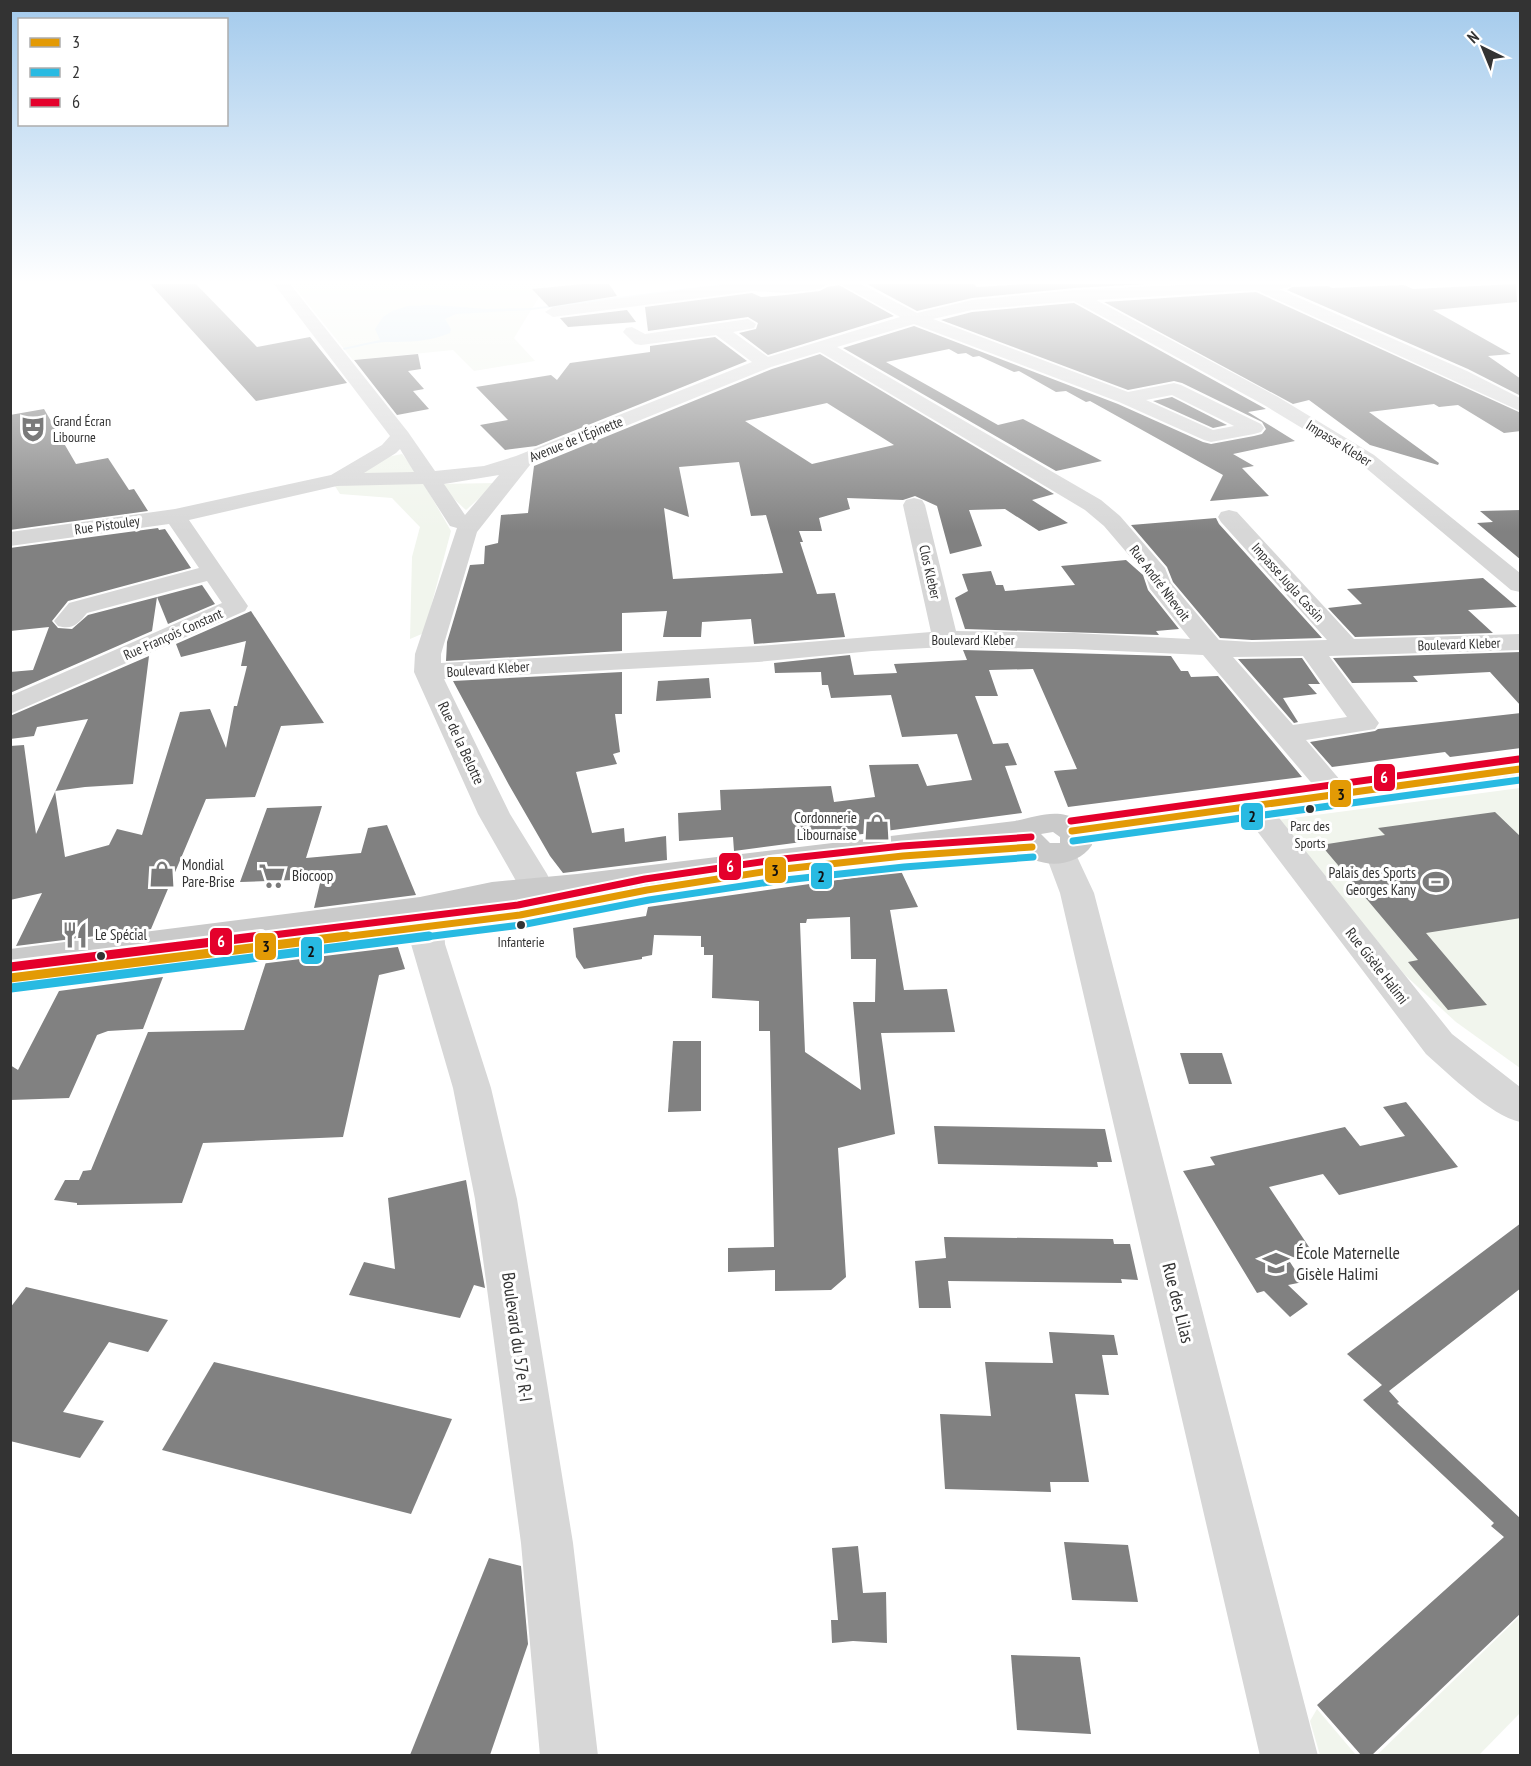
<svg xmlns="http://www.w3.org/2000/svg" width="1531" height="1766" viewBox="0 0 1531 1766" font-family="'PT Sans Narrow',sans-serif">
	<rect width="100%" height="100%" fill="#fff"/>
	<g fill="#f1f5ed">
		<polygon points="292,284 547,284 514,338 535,361 474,371 453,350 353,360"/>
		<polygon points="402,454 417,473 354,474 387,457"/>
		<polygon points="496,483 466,510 438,484"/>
		<polygon points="354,484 424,484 451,531 424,633 410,639 412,557 420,527 392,498 340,494 335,486"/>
		<polygon points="1520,788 1520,1068 1456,1022 1405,975 1278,820"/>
		<polygon points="1520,1616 1520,1713 1479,1755 1377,1755"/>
		<polygon points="1317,1709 1356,1755 1320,1755 1310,1721"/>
	</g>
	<path fill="#ddebf3" d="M721 284H731L531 310 456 314 445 319 451 329 450 333C428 342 409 342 385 342 372 343 357 347 344 350L343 348 380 340 375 329 383 317 392 311 408 306 433 305 487 309 532 308Z"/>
	<g fill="#818181" fill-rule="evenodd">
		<polygon points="150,284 196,284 257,347 310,337 347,383 256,401"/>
		<polygon points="583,284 609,284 617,296 549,307 532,289"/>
		<polygon points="867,284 974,284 977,287 1026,284 1146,284 1074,288 972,298 917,311"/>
		<polygon points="1516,284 1517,302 1433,310 1511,354 1488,356 1521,379 1521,396 1468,369 1287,290 1292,287 1328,286 1332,288 1404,285 1413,289"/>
		<polygon points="839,285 894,316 768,355 739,333 756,329 758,323 748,317 648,331 645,307 752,293 761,297 786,295 820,291 827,287"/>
		<polygon points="1256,292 1521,413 1521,431 1504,433 1458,405 1439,407 1434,404 1369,412 1439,463 1438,465 1370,445 1309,400 1293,404 1104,302"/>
		<polygon points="1074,303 1266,409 1248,412 1295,441 1233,454 1254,466 1242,468 1269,496 1210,501 1223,475 1090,401 1086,402 1066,391 1056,392 1019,371 1014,372 979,356 973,357 966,353 958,354 949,349 886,362 998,425 1023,419 1102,461 1056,471 843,348 914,326 1118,404 1203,442 1211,444 1254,436 1262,434 1266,429 1262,422 1182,383 1174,381 1128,390 941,320 972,312"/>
		<polygon points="627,310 636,322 568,327 560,318"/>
		<polygon points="715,337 747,361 536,446 505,450 480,425 508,420 476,387 551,375 557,380 570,363 650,352 650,346"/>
		<polygon points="418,354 421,369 408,371 424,389 413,391 429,409 397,415 354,360"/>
		<path d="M820 354 1054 494 1032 500 1068 523 1039 531 1005 509 969 510 982 546 950 554 937 506 915 496 903 500 847 498 850 509 819 518 822 531H799L803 542H800L817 594 835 593 845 637 754 644 751 619 702 622 701 637H663L667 611 622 613V651L446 661 447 642 470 565 484 564 485 546 498 543 501 515 528 513 534 466 772 369ZM827 403 894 445 812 464 745 421ZM739 462 751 516 766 515 783 573 673 579 664 508 689 517 679 467Z"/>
		<polygon points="1172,397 1227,425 1213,428 1153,401"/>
		<polygon points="44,409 76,464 108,458 129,490 134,489 148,511 10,530 10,415"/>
		<polygon points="1521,510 1521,560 1477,523 1493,522 1480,511"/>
		<polygon points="1216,518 1219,524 1322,638 1252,640 1220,638 1173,582 1167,567 1131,525"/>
		<polygon points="158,528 159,530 165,529 191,568 68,601 52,621 58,628 72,629 88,615 157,597 152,631 10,693 10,672 33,670 49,627 10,631 10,548"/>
		<polygon points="1126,560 1143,575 1148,590 1179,629 1156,631 1159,635 965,629 955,598 968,591 962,574 991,571 996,585 1003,585 1005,591 1075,585 1061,566"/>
		<polygon points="1483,578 1517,607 1468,610 1493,633 1355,637 1328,608 1362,604 1347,589"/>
		<polygon points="202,585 215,604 168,624 157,597"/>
		<polygon points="251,611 324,723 281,726 255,797 206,799 151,929 16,946 42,893 10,900 10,746 24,745 36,834 88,719 37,727 34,736 10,739 10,716 149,656 133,784 85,787 55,791 65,857 109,845 117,829 142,835 180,712 210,709 226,748 234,706 237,706 247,666 241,666 246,641 181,657 176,644"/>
		<polygon points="963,650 1171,656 1181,671 1188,671 1191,677 1218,676 1302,777 1068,807 1054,771 1077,769 1033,669 989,670 998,696 975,696 993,744 1008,743 1017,765 1005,766 1022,813 734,851 733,837 679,841 678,813 721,810 720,790 831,786 834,802 875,797 869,765 918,764 927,786 972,780 957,734 902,737 891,695 831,698 828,685 822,685 821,672 775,673 774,663 850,655 854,675 897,673 894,664 967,660"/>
		<polygon points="1521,652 1521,706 1490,672 1413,676 1418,682 1352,683 1333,658"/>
		<polygon points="1302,658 1320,684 1308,684 1317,694 1283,698 1298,722 1294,723 1238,659"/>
		<polygon points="622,672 622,714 615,714 620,752 613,754 617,764 576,772 592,833 624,828 625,842 666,836 667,860 563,873 550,856 509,785 453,681"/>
		<polygon points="709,678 711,698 656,701 658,681"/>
		<polygon points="1521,713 1521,748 1450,757 1445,752 1332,767 1310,742 1375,731 1378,729"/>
		<polygon points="322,806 306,858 361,853 368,828 387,825 416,895 314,908 321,879 240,882 267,808"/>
		<polygon points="1495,812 1521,837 1521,918 1426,933 1487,1005 1448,1010 1408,962 1418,960 1321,845 1385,835 1378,828"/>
		<path d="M901 871 918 907 890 910 904 990 947 989 955 1032 881 1033 895 1134 838 1148 846 1277 831 1290 775 1291V1270L728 1272V1248L774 1247 770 1031H759V1001L712 998 713 955H704V947H701V936L654 935 652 955 642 957V959L584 969 576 957 573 928 646 916 648 907ZM850 917 851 959H876L875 1002H853L861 1090 805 1052 800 923H806L807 919Z"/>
		<polygon points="397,944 405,969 379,975 343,1137 203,1143 182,1203 77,1205 77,1203 54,1200 65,1180 79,1180 83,1171 91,1170 148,1032 244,1030 266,962"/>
		<polygon points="163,977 143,1029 108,1031 97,1035 69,1098 10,1100 10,1065 18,1070 59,991"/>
		<polygon points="673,1041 701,1041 701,1111 668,1112"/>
		<polygon points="1180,1053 1222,1053 1232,1084 1189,1084"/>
		<polygon points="1406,1102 1458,1167 1339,1195 1323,1174 1269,1187 1313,1253 1288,1259 1303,1282 1288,1285 1308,1304 1290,1317 1264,1291 1257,1293 1183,1171 1215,1165 1210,1157 1345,1127 1360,1146 1405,1136 1383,1107"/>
		<polygon points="934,1126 1105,1129 1112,1162 1097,1162 1098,1167 938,1164"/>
		<polygon points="466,1180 485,1288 474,1285 460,1318 349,1295 364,1262 395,1269 388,1198"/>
		<polygon points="1521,1223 1521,1288 1389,1391 1399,1402 1397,1403 1521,1519 1521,1613 1372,1755 1361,1755 1317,1705 1504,1537 1491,1526 1494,1523 1363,1400 1382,1385 1347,1354"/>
		<polygon points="944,1237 1113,1239 1114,1244 1130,1244 1138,1280 1121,1279 1122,1283 948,1281 951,1308 919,1308 915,1261 946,1258"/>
		<polygon points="26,1287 168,1320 148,1352 109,1342 63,1412 104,1421 80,1458 10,1441 10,1308"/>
		<polygon points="1049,1332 1114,1335 1118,1355 1102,1355 1109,1395 1075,1394 1089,1482 1050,1482 1051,1492 945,1489 940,1414 991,1416 985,1362 1053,1363"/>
		<polygon points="214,1362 452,1419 411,1514 162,1450"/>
		<polygon points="1064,1542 1128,1545 1138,1602 1072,1600"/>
		<polygon points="858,1546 863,1593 886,1592 887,1643 853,1641 832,1643 831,1620 838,1620 832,1548"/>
		<polygon points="489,1558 521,1566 528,1644 490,1755 410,1755"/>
		<polygon points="1011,1655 1080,1657 1091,1734 1017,1730"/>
	</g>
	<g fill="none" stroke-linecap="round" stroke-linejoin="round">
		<g fill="#d7d7d7" fill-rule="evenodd">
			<path d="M274 284H290L408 432 435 471 484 466 516 456 752 362 716 335 641 345 635 344 623 332 626 328 632 327 645 334 748 319 756 324 754 328 733 332 768 357 900 317 840 284H861L917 313 972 300 1074 290 1200 284H1292L1290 287 1279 289 1467 371 1520 398V411L1256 290 1096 300 1278 397 1374 455 1520 573V592L1511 590 1360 463 1264 405 1074 301 972 310 933 319 1128 392 1174 383 1181 385 1261 424 1264 428 1261 432 1254 434 1211 442 1204 440 1119 402 914 324 837 347 1101 500 1120 516 1165 568 1171 583 1219 640 1252 642 1327 640 1221 522 1218 517 1221 512 1229 510 1237 512 1354 639 1520 634V650L1329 656 1379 723 1375 729 1306 740 1352 794 1348 800 1337 803 1326 800 1203 655 1074 649 945 647 872 651 758 662 444 679 510 814 547 874 553 887 548 895 536 898 524 895 478 814 414 672 415 654 457 528 450 526 423 484 337 486 189 520 248 606 245 611 10 714V696L222 603 207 581 87 613C78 624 73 630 58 626L54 621 69 603 199 568 169 524 10 546V532L175 509 331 475 382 445 390 436ZM820 352 1085 510 1104 526 1145 574 1150 589 1190 639 1074 633 956 631 925 505 922 500 914 498 906 500 903 505 931 632 758 646 441 663V654L477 532 530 465 771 367ZM1172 395 1234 426 1213 430 1146 400ZM400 449 414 472 364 473 396 453ZM499 475 465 515 444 484ZM1303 656 1347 717 1293 725 1233 657Z"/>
			<polygon points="728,284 828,284 820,289 786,293 752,291 553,317 545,312 553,307"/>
			<path d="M1253 797 1264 799 1452 1034 1520 1087V1122C1490 1115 1450 1075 1426 1054L1238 806 1242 799Z"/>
			<polygon points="1061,843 1072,846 1094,893 1318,1756 1260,1756 1060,893 1045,853 1050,846"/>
			<polygon points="427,914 439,917 444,925 445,944 491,1088 517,1199 573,1543 598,1756 540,1756 521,1543 475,1199 453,1088 411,944 410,925 415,917"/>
		</g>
		<path fill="#cacaca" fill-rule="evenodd" d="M1520 760V778L1092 838V845C1074 872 1028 869 1012 841L597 893 602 901 597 909 520 926 429 936 417 933 412 925 415 920 10 973V949L420 897 492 882 577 874 1015 821C1038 816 1057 808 1079 820ZM1053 832 1060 837V843H1050L1041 834ZM543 899 463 910 492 904Z"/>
		<g stroke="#fff" stroke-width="11">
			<g id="bus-1-far1">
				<polyline points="1072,831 1520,769"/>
				<polyline points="335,938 520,915 647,890 775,870 903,856 1032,847"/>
			</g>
		</g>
		<g stroke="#fff" stroke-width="14">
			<polyline id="bus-1" points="10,978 347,936"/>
		</g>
		<g stroke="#fff" stroke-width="11">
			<g id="bus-2-far1">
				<polyline points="1073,841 1520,780"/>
				<polyline points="417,938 521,925 649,900 776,881 904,867 1033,857"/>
			</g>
		</g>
		<g stroke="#fff" stroke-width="14">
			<polyline id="bus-2" points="11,988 429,936"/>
		</g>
		<g stroke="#fff" stroke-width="11">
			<g id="bus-3-far1">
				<polyline points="1071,821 1519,759"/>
				<polyline points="249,938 518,905 645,879 774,860 902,846 1031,837"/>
			</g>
		</g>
		<g stroke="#fff" stroke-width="14">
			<polyline id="bus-3" points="10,967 261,936"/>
		</g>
		<use href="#bus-1-far1" stroke="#e39a05" stroke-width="7"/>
		<use href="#bus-1" stroke="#e39a05" stroke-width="9"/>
		<use href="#bus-2-far1" stroke="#28bae2" stroke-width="7"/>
		<use href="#bus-2" stroke="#28bae2" stroke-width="9"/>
		<use href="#bus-3-far1" stroke="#e4002b" stroke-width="7"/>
		<use href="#bus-3" stroke="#e4002b" stroke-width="9"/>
	</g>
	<linearGradient id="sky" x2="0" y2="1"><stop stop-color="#a3caec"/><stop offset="0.53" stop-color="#fff"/><stop offset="1" stop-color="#fff" stop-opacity="0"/></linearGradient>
	<rect width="1531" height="532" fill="url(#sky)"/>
	<defs>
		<g id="theatre-bare" transform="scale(2.07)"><path d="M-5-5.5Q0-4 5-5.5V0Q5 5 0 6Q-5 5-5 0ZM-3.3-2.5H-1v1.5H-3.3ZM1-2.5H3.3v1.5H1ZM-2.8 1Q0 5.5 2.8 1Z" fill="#7a7a7a" stroke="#fff" stroke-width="2.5" paint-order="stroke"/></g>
		<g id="shop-bare" transform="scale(2.07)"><path d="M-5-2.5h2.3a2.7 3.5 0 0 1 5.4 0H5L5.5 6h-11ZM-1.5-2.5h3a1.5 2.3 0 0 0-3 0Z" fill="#7a7a7a" stroke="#fff" stroke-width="2.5" paint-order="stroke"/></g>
		<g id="supermarket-bare" transform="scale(2.07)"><path d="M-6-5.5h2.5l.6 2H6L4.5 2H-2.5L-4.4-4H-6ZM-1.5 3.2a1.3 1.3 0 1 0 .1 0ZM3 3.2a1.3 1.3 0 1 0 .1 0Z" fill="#7a7a7a" stroke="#fff" stroke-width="2.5" paint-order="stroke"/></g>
		<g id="stadium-bare" transform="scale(2.07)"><path d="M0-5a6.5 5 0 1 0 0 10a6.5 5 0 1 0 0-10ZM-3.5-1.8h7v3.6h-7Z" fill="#7a7a7a" stroke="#fff" stroke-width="2.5" paint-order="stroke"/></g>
		<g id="restaurant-bare" transform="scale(2.07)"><path d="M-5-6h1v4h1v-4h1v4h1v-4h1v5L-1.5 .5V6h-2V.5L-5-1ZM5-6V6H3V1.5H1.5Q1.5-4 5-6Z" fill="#7a7a7a" stroke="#fff" stroke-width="2.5" paint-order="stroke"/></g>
		<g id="school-bare" transform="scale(2.07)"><path d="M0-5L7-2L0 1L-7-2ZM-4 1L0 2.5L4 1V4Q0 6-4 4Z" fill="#7a7a7a" stroke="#fff" stroke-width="2.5" paint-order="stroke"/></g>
	</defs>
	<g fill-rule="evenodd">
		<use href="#theatre-bare" x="33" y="429"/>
		<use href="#shop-bare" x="877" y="827"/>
		<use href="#shop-bare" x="162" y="874"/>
		<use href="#supermarket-bare" x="272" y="876"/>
		<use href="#stadium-bare" x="1436" y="882"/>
		<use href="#restaurant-bare" x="75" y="935"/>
		<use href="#school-bare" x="1276" y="1263"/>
	</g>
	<g fill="#333" stroke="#fff" stroke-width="2">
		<circle cx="1310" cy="809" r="5"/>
		<circle cx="521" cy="925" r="5"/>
		<circle cx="101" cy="956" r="5"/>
	</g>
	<g text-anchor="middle" stroke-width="6" stroke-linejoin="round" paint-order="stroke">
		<g font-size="14" fill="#333" stroke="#fff" text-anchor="start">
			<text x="53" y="426">Grand Écran<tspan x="53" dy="16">Libourne</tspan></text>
		</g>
		<g font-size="14" fill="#333" stroke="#fff">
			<text transform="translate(576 439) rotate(-22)" y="5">Avenue de l'Épinette</text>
			<text transform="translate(1339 443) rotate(32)" y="5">Impasse Kleber</text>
			<text transform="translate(107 525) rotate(-8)" y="5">Rue Pistouley</text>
			<text transform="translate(930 572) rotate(77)" y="5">Clos Kleber</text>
			<text transform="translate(1288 582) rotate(48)" y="5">Impasse Jugla Cassin</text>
			<text transform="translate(1160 583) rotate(53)" y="5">Rue André Nhevoit</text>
			<text transform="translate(173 634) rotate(-24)" y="5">Rue François Constant</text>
			<text x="973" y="645">Boulevard Kleber</text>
			<text transform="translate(1459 644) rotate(-2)" y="5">Boulevard Kleber</text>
			<text transform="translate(488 669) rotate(-4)" y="5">Boulevard Kleber</text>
		</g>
		<g font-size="14" fill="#333" stroke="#fff">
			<text x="1310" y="831">Parc des<tspan x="1310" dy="17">Sports</tspan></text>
			<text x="521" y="947">Infanterie</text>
		</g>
		<g font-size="15" fill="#333" stroke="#fff">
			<text transform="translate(461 743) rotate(65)" y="5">Rue de la Belotte</text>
			<text transform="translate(1377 966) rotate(52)" y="5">Rue Gisèle Halimi</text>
		</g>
		<g font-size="15" fill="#333" stroke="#fff" text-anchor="start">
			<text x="857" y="823" text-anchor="end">Cordonnerie<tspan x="857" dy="17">Libournaise</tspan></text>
			<text x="182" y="870">Mondial<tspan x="182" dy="17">Pare-Brise</tspan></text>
			<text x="1416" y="878" text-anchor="end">Palais des Sports<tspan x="1416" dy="17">Georges Kany</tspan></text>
			<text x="292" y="881">Biocoop</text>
			<text x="95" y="940">Le Spécial</text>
		</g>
		<g font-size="18" fill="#333" stroke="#fff" text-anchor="start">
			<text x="1296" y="1259">École Maternelle<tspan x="1296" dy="21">Gisèle Halimi</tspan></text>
		</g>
		<g font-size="18" fill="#333" stroke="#fff">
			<text transform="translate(1178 1303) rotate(76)" y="6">Rue des Lilas</text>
			<text transform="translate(517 1337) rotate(82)" y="6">Boulevard du 57e R-I</text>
		</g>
	</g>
	<g stroke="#fff" stroke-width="2">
		<rect x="1373" y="763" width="23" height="29" rx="6" fill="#e4002b"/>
		<rect x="1329" y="779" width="23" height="29" rx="6" fill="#e39a05"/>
		<rect x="1240" y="802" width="24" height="29" rx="6" fill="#28bae2"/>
		<rect x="718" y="852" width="24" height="29" rx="6" fill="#e4002b"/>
		<rect x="764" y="856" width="23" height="28" rx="6" fill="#e39a05"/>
		<rect x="810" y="862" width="23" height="28" rx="6" fill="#28bae2"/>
		<rect x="209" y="927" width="24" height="29" rx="6" fill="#e4002b"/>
		<rect x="254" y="932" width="23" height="29" rx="6" fill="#e39a05"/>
		<rect x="300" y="936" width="23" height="29" rx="6" fill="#28bae2"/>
	</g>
	<g font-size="16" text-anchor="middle" font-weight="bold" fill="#fff">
		<text x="1384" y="783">6</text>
		<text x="730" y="872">6</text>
		<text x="221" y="947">6</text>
	</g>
	<g font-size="16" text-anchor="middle" font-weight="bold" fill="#111">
		<text x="1341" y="800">3</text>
		<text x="1252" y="822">2</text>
		<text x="775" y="876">3</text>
		<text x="821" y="882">2</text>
		<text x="266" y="952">3</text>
		<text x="311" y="957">2</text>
	</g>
	<rect width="1531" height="1766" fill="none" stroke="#333333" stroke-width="24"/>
	<rect x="18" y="18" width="210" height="108" fill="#ffffff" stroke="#adadad" stroke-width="1.5"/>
	<rect x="30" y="38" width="30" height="9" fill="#e39a05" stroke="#adadad" stroke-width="1.5"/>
	<text x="72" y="48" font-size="18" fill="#333333">3</text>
	<rect x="30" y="68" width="30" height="9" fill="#28bae2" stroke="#adadad" stroke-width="1.5"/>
	<text x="72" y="78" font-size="18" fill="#333333">2</text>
	<rect x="30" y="98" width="30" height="9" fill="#e4002b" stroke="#adadad" stroke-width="1.5"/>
	<text x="72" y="108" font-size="18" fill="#333333">6</text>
	<g transform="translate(1483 48) rotate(317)" stroke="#ffffff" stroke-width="4.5" paint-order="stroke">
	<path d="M0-4.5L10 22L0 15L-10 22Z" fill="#333333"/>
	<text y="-9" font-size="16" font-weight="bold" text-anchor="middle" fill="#333333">N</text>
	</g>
</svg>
